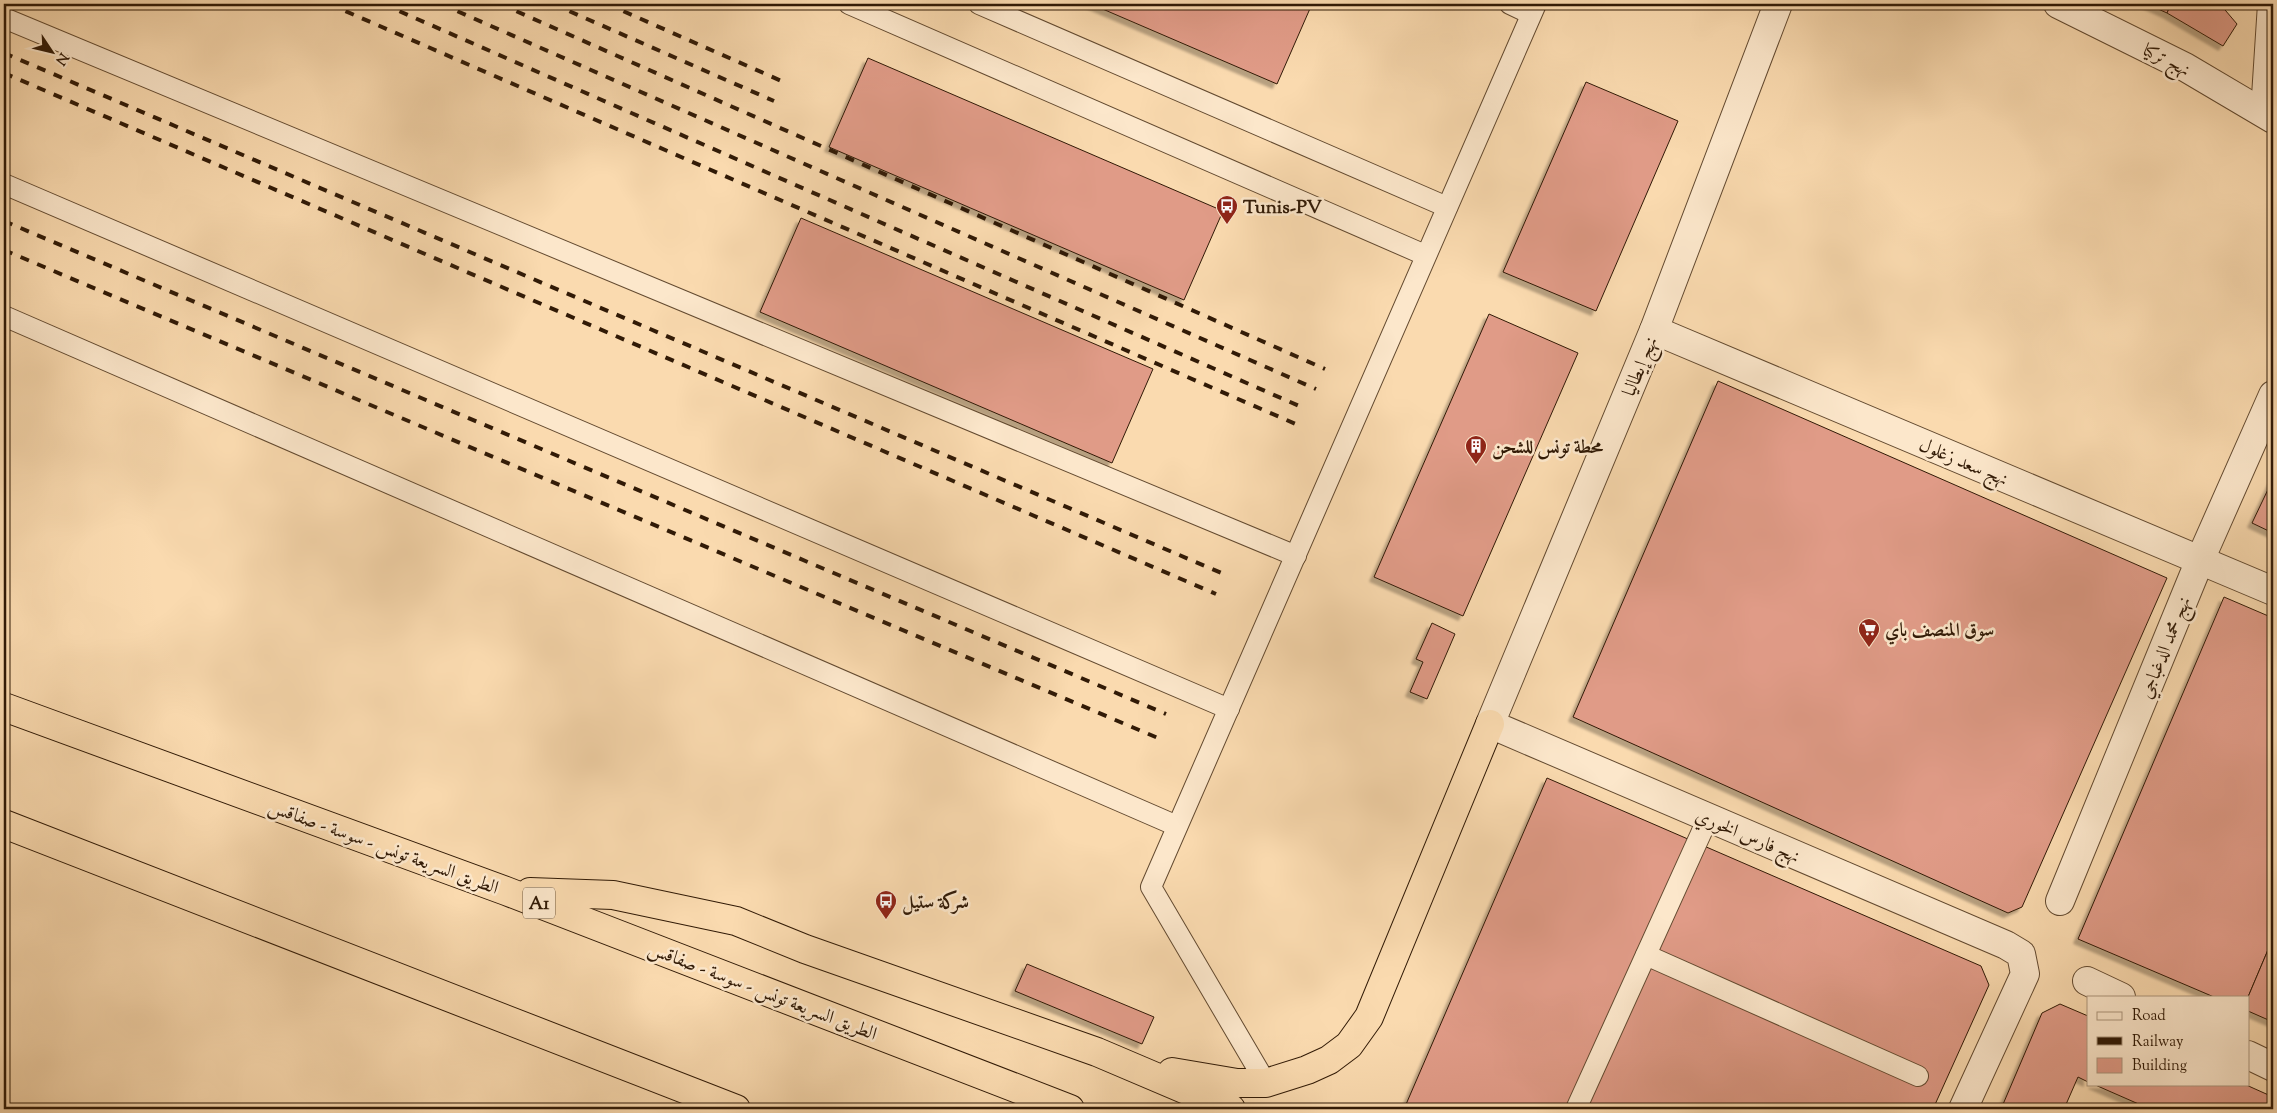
<svg xmlns="http://www.w3.org/2000/svg" width="2277" height="1113" viewBox="0 0 2277 1113" font-family="'Sorts Mill Goudy',Amiri,serif">
	<defs>
		<filter id="shadow"><feDropShadow dx="-4.5" dy="4.5" stdDeviation="1" flood-color="#0004"/></filter>
	</defs>
	<rect width="100%" height="100%" fill="#fadaaf"/>
	<filter id="stains"><feTurbulence type="fractalNoise" baseFrequency=".004" numOctaves="4"/><feColorMatrix values="0 0 0 0 .2 0 0 0 0 .09 0 0 0 0 .02 0 0 0 .5 -.17"/></filter>
	<radialGradient id="worn" r=".72"><stop offset=".6" stop-color="#630" stop-opacity="0"/><stop offset="1" stop-color="#630" stop-opacity=".3"/></radialGradient>
	<g fill="#e09b87" stroke="#311a06" filter="url(#shadow)">
		<polygon points="1091,4 1312,4 1277,84"/>
		<polygon points="2147,4 2171,4 2167,13"/>
		<polygon points="2171,4 2220,4 2237,24 2223,46 2167,13"/>
		<polygon points="868,58 1223,211 1184,300 829,147"/>
		<polygon points="1586,82 1678,121 1596,311 1503,272"/>
		<polygon points="801,218 1153,369 1112,463 760,312"/>
		<polygon points="1489,314 1578,353 1463,616 1374,577"/>
		<polygon points="1718,381 2167,578 2022,907 2008,913 1573,717"/>
		<polygon points="2273,479 2273,533 2252,523"/>
		<polygon points="2224,597 2273,618 2273,938 2248,997 2214,997 2078,939"/>
		<polygon points="1432,623 1455,634 1427,699 1410,692 1423,662 1416,659"/>
		<polygon points="1547,778 1981,966 1989,985 1933,1109 1404,1109"/>
		<polygon points="2273,938 2273,1022 2248,1011 2248,997"/>
		<polygon points="1027,964 1154,1017 1142,1044 1015,991"/>
		<polygon points="2060,1004 2088,1016 2088,1082 2078,1077 2064,1109 2001,1109 2042,1013"/>
		<polygon points="2093,1084 2244,1084 2273,1097 2273,1109 2150,1109"/>
	</g>
	<g fill="none" stroke-linecap="round" stroke-linejoin="round">
		<g stroke="#634a30" stroke-width="22">
			<g id="lane">
				<polyline points="849,4 1425,255"/>
				<polyline points="979,4 1447,207"/>
				<polyline points="1510,4 1531,14"/>
				<polyline points="4,18 1296,556"/>
				<polyline points="2261,112 2268,4"/>
				<polyline points="4,184 1229,709"/>
				<polyline points="4,316 1177,826"/>
				<polyline points="1646,955 1918,1076"/>
				<polyline points="1266,1083 1151,887 1536,4"/>
				<polyline points="1576,1109 1708,818"/>
			</g>
		</g>
		<g stroke="#634a30" stroke-width="30">
			<g id="street">
				<polyline points="1778,4 1654,330 1490,724 2006,945 2021,954 2025,974 1963,1109"/>
				<polyline points="2058,4 2185,67 2273,119"/>
				<polyline points="1654,330 2273,591"/>
				<polyline points="2060,901 2200,560 2273,395"/>
				<polyline points="2087,981 2121,997"/>
				<polyline points="2248,1055 2273,1067"/>
			</g>
		</g>
		<g stroke="#311a06" stroke-width="30">
			<g id="highway">
				<polyline points="4,707 506,891 1070,1109"/>
				<polyline points="4,824 736,1109"/>
				<polyline points="530,892 613,895 736,921 805,949 1097,1052 1231,1109"/>
				<polyline points="1172,1072 1237,1083 1266,1083 1307,1070 1329,1060 1349,1045 1369,1017 1490,724"/>
			</g>
		</g>
		<use href="#lane" stroke="#fce7cb" stroke-width="20"/>
		<use href="#street" stroke="#fce7cb" stroke-width="28"/>
		<use href="#highway" stroke="#fadaaf" stroke-width="28"/>
		<g stroke="#311a06" stroke-width="4" stroke-dasharray="9 9" stroke-linecap="butt">
			<polyline points="329,4 1298,425"/>
			<polyline points="383,4 1306,409"/>
			<polyline points="441,4 1316,389"/>
			<polyline points="500,4 1325,369"/>
			<polyline points="553,4 774,101"/>
			<polyline points="607,4 786,83"/>
			<polyline points="4,53 1226,575"/>
			<polyline points="4,73 1216,594"/>
			<polyline points="4,221 1166,714"/>
			<polyline points="4,250 1158,738"/>
		</g>
	</g>
	<defs>
		<g id="bus-pin" transform="scale(1.125)"><path d="M0 17L-7.5 6A9.5 9.5 0 1 1 7.5 6Z" fill="#8f2418" stroke="#fce7cb"/><path d="M-5-6H5V4H4V6H2V4H-2V6H-4V4H-5ZM-3.5-4V0h7V-4ZM-3.5 1.2v1.5H-2V1.2ZM2 1.2v1.5H3.5V1.2Z" fill="#fff"/></g>
		<g id="building-pin" transform="scale(1.125)"><path d="M0 17L-7.5 6A9.5 9.5 0 1 1 7.5 6Z" fill="#8f2418" stroke="#fce7cb"/><path d="M-4-6H4V6H1V3H-1V6H-4ZM-2.5-4.3h1.7v1.8h-1.7ZM.8-4.3h1.7v1.8H.8ZM-2.5-1h1.7V.8h-1.7ZM.8-1h1.7V.8H.8Z" fill="#fff"/></g>
		<g id="supermarket-pin" transform="scale(1.125)"><path d="M0 17L-7.5 6A9.5 9.5 0 1 1 7.5 6Z" fill="#8f2418" stroke="#fce7cb"/><path d="M-6-5.5h2.5l.6 2H6L4.5 2H-2.5L-4.4-4H-6ZM-1.5 3.2a1.3 1.3 0 1 0 .1 0ZM3 3.2a1.3 1.3 0 1 0 .1 0Z" fill="#fff"/></g>
	</defs>
	<g fill-rule="evenodd">
		<use href="#bus-pin" x="1227" y="206"/>
		<use href="#building-pin" x="1476" y="446"/>
		<use href="#supermarket-pin" x="1869" y="629"/>
		<use href="#bus-pin" x="886" y="901"/>
	</g>
	<g text-anchor="middle" stroke-width="5" stroke-linejoin="round" paint-order="stroke">
		<rect fill="#fce7cb" stroke="#6e5841" stroke-width="1" x="523" y="887.5" width="32" height="31" rx="4"/>
		<g font-size="18" font-weight="bold" fill="#311a06">
			<text x="539" y="909">A1</text>
		</g>
		<g font-size="19" fill="#311a06" stroke="#fce7cb">
			<text transform="translate(2167 59) rotate(27)" y="7">نهج تركيا</text>
			<text transform="translate(1639 366) rotate(-67)" y="7">نهج إيطاليا</text>
			<text transform="translate(1964 461) rotate(23)" y="7">نهج سعد زغلول</text>
			<text transform="translate(2164 647) rotate(-68)" y="7">نهج محمد الدغباجي</text>
			<text transform="translate(1748 835) rotate(23)" y="7">نهج فارس الخوري</text>
			<text transform="translate(384 846) rotate(20)" y="7">الطريق السريعة تونس - سوسة - صفاقس</text>
			<text transform="translate(763 990) rotate(21)" y="7">الطريق السريعة تونس - سوسة - صفاقس</text>
		</g>
		<g font-size="19" font-weight="bold" fill="#311a06" stroke="#fce7cb" text-anchor="start">
			<text x="1243" y="213">Tunis-PV</text>
			<text x="1492" y="453">محطة تونس للشحن</text>
			<text x="1885" y="636">سوق المنصف باي</text>
			<text x="902" y="908">شركة ستيل</text>
		</g>
	</g>
	<rect width="2277" height="1113" fill="none" stroke="#fadaaf" stroke-width="20"/>
	<rect x="5" y="5" width="2267" height="1103" fill="none" stroke="#311a06" stroke-width="2.5"/>
	<rect x="10" y="10" width="2257" height="1093" fill="none" stroke="#311a06"/>
	<rect x="2087" y="996" width="162" height="90" fill="#fce7cb" stroke="#ab957c"/>
	<rect x="2097" y="1012" width="25" height="8" fill="#fce7cb" stroke="#ab957c"/>
	<text x="2132" y="1020" font-size="15" fill="#311a06">Road</text>
	<rect x="2097" y="1037" width="25" height="8" fill="#311a06" stroke="#ab957c"/>
	<text x="2132" y="1046" font-size="15" fill="#311a06">Railway</text>
	<rect x="2097" y="1058" width="25" height="15" fill="#e09b87" stroke="#ab957c"/>
	<text x="2132" y="1070" font-size="15" fill="#311a06">Building</text>
	<g transform="translate(52 52) rotate(125)" stroke="#fce7cb" stroke-width="4" paint-order="stroke">
	<path d="M0-4L9 19L0 12L-9 19Z" fill="#311a06"/>
	<text y="-8" font-size="14" font-weight="bold" text-anchor="middle" fill="#311a06">N</text>
	</g>
	<rect width="100%" height="100%" filter="url(#stains)"/>
	<rect width="100%" height="100%" fill="url(#worn)"/>
</svg>
